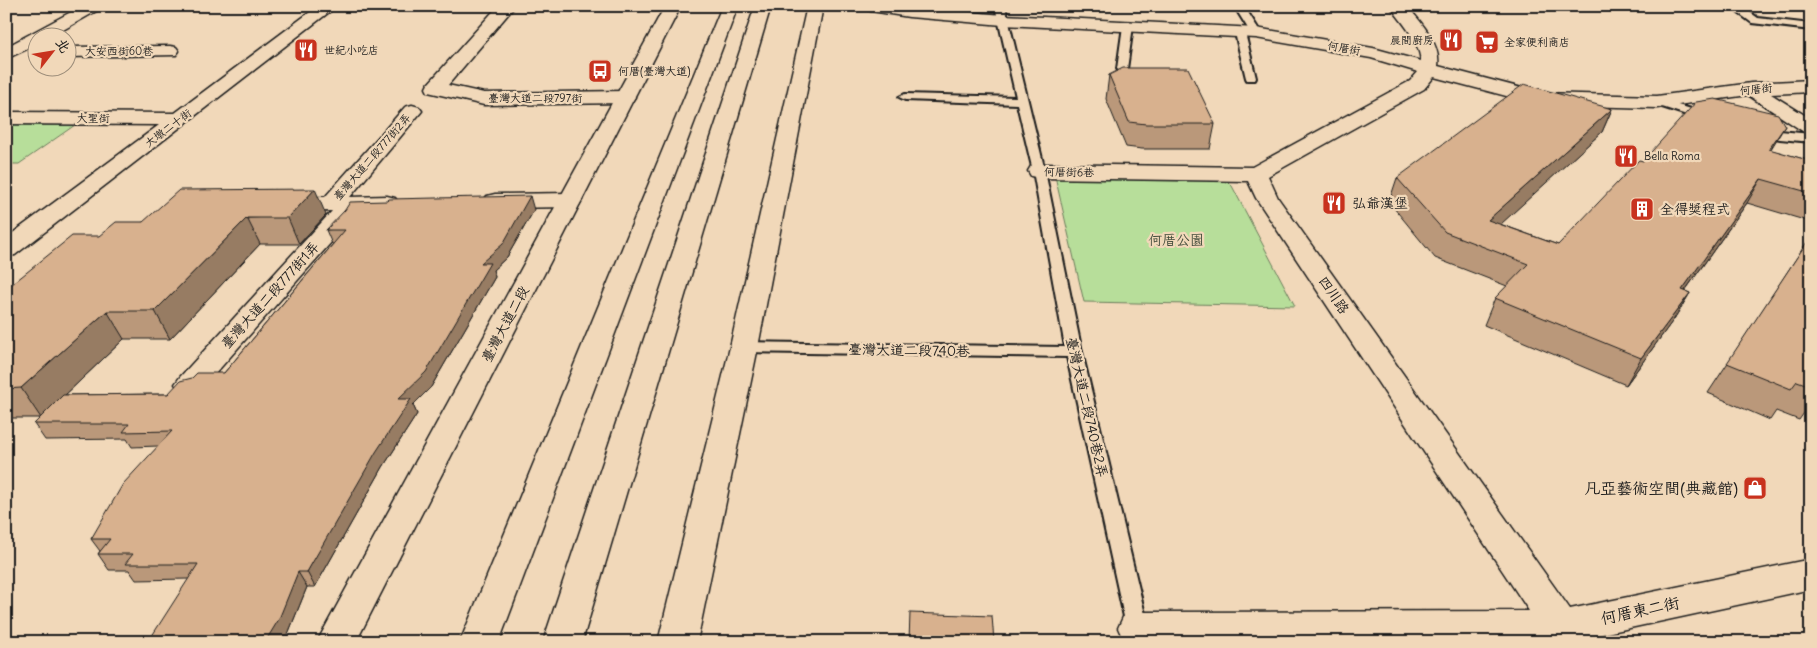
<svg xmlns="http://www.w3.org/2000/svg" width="1817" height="648" viewBox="0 0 1817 648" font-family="Delius,'LXGW WenKai TC',sans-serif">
	<rect width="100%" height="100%" fill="#f1d8b9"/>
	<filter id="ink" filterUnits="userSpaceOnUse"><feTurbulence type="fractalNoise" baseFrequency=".02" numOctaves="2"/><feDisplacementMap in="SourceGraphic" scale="10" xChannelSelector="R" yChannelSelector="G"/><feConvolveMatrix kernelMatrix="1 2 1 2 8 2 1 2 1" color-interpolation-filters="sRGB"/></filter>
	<g filter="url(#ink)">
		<g fill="#b7de9a" stroke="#6a7d5b">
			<polygon points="6,125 75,125 19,164 6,164"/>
			<polygon points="1055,176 1226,180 1232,186 1295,306 1084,302"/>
		</g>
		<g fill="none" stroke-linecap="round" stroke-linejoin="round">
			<g stroke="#1c1c1c" stroke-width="4">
				<g id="service">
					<polygon points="995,6 1005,6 1045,171 1082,352 1150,635 1147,642 1131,642 1128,635 1067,357 744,352 738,351 736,347 738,343 744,342 1065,347 1033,171 1017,104 905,100 899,97 905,94 1016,97"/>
					<polygon points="1234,6 1244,6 1261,33 1260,35 1252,35"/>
					<polygon points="1729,6 1741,6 1758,18 1811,24 1811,30 1752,23"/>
					<polygon points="1128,23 1133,26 1127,69 1122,72 1117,69 1123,26"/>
					<polygon points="1240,30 1245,33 1256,78 1255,80 1247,80 1246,78 1235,33"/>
					<polygon points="1657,99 1712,115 1714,118 1708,122 1653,104 1651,102"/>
					<polygon points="1758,126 1780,131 1811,134 1811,142 1780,139 1754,133 1752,130 1754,127"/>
				</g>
			</g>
			<g stroke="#1c1c1c" stroke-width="3">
				<g id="minor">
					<polygon points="82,6 102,6 100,9 49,38 38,38 38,44 6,59 6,47"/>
					<polygon points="318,6 337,6 15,255 6,257 6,238 159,125 6,124 6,112 175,113"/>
					<polygon points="498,6 515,6 448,85 484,93 625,91 632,93 635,97 632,101 625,103 484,105 428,92 426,88 428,84"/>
					<path d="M863 6H903L1003 15 1256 28 1373 48 1421 61C1418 38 1403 24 1390 6H1407C1421 22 1441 44 1438 66L1541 93 1657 96 1751 83 1811 80V92L1771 94 1811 119V134L1804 132 1748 95 1657 108 1541 105 1434 77 1424 89 1268 176 1278 198 1570 609 1811 559V589L1588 637 1590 642H1130L1123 639 1118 628 1123 617 1137 612 1529 611 1256 198 1248 181 1039 178 1031 176 1028 171 1031 166 1039 164 1252 167 1410 81 1418 72 1371 58 1256 38 1003 25 909 17 871 11 865 9Z"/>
					<polygon points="170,46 176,47 179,51 176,55 68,57 68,47"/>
					<polygon points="412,105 419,107 422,111 350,197 387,196 395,198 399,203 395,208 355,211 349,222 200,391 190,394 180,391 175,384 180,377 332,211 285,212 277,210 273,205 277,200 285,198 325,197 405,107"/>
					<polygon points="571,193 579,195 582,200 579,205 571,207 495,208 487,206 483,201 487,196 495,194"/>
				</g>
			</g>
			<g stroke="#1c1c1c" stroke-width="3">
				<g id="primary">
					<polygon points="665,6 681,6 356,642 317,642"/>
					<polygon points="722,6 738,6 499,642 460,642"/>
					<polygon points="755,6 771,6 582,642 543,642"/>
					<polygon points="807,6 823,6 758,347 697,642 658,642 730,347"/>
				</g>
			</g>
			<use href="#service" fill="#f1d8b9" fill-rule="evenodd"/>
			<use href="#minor" fill="#f1d8b9" fill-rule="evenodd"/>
			<use href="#primary" fill="#f1d8b9" fill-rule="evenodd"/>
		</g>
		<g fill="#ba987a" stroke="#1c1c1c">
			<polygon points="1109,75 1215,124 1210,149 1142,149 1126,147 1106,99"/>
			<polygon points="1612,109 1602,132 1500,224 1558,245 1643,161 1771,150 1811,161 1811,222 1747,203 1685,291 1690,293 1674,319 1626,385 1484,325 1495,298 1507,286 1435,258 1389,202 1397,178"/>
			<polygon points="534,210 507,257 493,270 495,277 431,387 413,405 417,414 383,467 315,587 307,587 288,634 188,579 136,580 129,570 109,570 98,554 100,551 91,539 158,446 132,447 127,439 45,440 34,424 41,418 6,418 6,289 99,236 143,222 326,215 299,244 260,244 170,339 124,339 65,395 168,394 224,373 333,244 332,244 326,230"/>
			<polygon points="1811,236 1811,403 1799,420 1776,411 1770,420 1708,393"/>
		</g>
		<g fill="#977c63" stroke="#1c1c1c">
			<polygon points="1612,109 1602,132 1478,245 1488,220"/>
			<polygon points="1785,126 1771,149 1755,173 1769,149"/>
			<polygon points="1761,179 1747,203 1667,316 1682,290"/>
			<polygon points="315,189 326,215 299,244 288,218"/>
			<polygon points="530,196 534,210 507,257 493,270 495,277 431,387 413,405 417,414 383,467 315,587 307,572 398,399 481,263"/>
			<polygon points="247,218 260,244 170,339 155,311"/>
			<polygon points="1690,293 1674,319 1626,385 1641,358"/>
			<polygon points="107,311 124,339 41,418 21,388"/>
			<polygon points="298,572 307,587 288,634 284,642 265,642"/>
		</g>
		<g fill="#d8b18e" stroke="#1c1c1c">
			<polygon points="1123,68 1188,68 1215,124 1146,124 1129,122 1109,75"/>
			<polygon points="1524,84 1612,109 1488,220 1558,245 1639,160 1643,161 1696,102 1715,99 1778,114 1785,126 1769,149 1811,161 1811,193 1761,179 1682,290 1690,293 1641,358 1495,298 1528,264 1445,232 1397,178"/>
			<polygon points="315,189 288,218 247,218 155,311 107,311 21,388 6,389 6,289 72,236 99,236 116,222 143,222 179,190"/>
			<polygon points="530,196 503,244 481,263 490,263 426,372 398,399 411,399 376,452 307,572 298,572 279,619 265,642 148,642 198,564 125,564 133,554 98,554 110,539 91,539 123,484 172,431 123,432 129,424 34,424 63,395 168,394 180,381 192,378 197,373 224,373 345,230 326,230 345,210 350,202 387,201 389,199"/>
			<polygon points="1811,236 1811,386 1797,381 1791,389 1727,363"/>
			<polygon points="910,613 992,616 994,642 909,642"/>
		</g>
	</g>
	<defs>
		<g id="restaurant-square" transform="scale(1.25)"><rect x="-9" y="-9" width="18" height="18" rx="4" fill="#c8321e" stroke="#f1d8b9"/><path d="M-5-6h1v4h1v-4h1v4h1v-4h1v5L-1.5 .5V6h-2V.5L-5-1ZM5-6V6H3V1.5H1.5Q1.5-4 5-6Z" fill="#fff"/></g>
		<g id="supermarket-square" transform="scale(1.25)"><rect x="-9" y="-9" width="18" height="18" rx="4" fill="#c8321e" stroke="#f1d8b9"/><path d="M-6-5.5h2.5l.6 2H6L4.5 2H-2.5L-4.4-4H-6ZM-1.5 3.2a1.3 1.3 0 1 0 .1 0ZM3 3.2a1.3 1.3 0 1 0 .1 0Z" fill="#fff"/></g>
		<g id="bus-square" transform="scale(1.25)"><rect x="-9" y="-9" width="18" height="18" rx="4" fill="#c8321e" stroke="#f1d8b9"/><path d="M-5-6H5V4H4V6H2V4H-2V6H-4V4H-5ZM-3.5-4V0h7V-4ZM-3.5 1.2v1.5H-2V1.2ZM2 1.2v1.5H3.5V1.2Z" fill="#fff"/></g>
		<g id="building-square" transform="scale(1.25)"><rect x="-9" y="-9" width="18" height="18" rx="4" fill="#c8321e" stroke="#f1d8b9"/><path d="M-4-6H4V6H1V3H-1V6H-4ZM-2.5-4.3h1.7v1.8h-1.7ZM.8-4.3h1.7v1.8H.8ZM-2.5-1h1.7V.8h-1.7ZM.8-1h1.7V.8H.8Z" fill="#fff"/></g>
		<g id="shop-square" transform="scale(1.25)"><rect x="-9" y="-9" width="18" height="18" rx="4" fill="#c8321e" stroke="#f1d8b9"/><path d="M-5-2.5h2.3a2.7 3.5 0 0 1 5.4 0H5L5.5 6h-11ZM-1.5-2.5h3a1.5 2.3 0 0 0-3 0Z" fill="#fff"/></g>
	</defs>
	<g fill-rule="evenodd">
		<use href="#restaurant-square" x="1451" y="40"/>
		<use href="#supermarket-square" x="1487" y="42"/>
		<use href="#restaurant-square" x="306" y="50"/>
		<use href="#bus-square" x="600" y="71"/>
		<use href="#restaurant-square" x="1626" y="156"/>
		<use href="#restaurant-square" x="1334" y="203"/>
		<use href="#building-square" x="1642" y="209"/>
		<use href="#shop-square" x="1755" y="488"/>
	</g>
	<g text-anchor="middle" stroke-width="4.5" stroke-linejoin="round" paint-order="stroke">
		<g font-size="11" fill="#1c1c1c" stroke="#f1d8b9" text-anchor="start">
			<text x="1434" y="44" text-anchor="end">晨間廚房</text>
			<text x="1504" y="46">全家便利商店</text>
			<text x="324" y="54">世紀小吃店</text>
			<text x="618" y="75">何厝(臺灣大道)</text>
			<text x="1644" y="160">Bella Roma</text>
		</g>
		<g font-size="11" fill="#1c1c1c" stroke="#f1d8b9">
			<text transform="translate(1344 48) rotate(10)" y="4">何厝街</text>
			<text x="119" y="55">大安西街60巷</text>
			<text transform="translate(1756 89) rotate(-5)" y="4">何厝街</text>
			<text x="535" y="102">臺灣大道二段797街</text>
			<text x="93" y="122">大聖街</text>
			<text transform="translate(168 128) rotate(-37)" y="4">大墩二十街</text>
			<text transform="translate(372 157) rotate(-49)" y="4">臺灣大道二段777街2弄</text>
			<text transform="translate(1069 172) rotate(1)" y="4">何厝街6巷</text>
		</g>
		<g font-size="14" fill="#1c1c1c" stroke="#f1d8b9" text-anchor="start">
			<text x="1352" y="208">弘爺漢堡</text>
			<text x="1660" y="214">全得獎程式</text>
		</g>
		<g font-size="14" fill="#434c3c" stroke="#f1d8b9">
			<text x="1176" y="245">何厝公園</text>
		</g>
		<g font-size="14" fill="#1c1c1c" stroke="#f1d8b9">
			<text transform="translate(270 295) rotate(-48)" y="5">臺灣大道二段777街1弄</text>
			<text transform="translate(1334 295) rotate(56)" y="5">四川路</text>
			<text transform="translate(505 324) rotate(-62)" y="5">臺灣大道二段</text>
			<text transform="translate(909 350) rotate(1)" y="5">臺灣大道二段740巷</text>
			<text transform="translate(1087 407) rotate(77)" y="5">臺灣大道二段740巷2弄</text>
		</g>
		<g font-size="16" fill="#1c1c1c" stroke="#f1d8b9" text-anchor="end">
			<text x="1738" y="494">凡亞藝術空間(典藏館)</text>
		</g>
		<g font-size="16" fill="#1c1c1c" stroke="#f1d8b9">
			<text transform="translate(1640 610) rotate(-12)" y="6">何厝東二街</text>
		</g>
	</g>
	<rect width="1817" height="648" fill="none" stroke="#f1d8b9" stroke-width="25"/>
	<rect x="12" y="12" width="1792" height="623" fill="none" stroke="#1c1c1c" stroke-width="2" filter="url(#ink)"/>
	<g transform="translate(52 52) rotate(59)"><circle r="24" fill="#f1d8b9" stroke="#9c8d7a"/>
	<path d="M0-4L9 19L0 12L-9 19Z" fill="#c8321e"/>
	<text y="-8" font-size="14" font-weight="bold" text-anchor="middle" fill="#1c1c1c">北</text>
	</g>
</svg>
